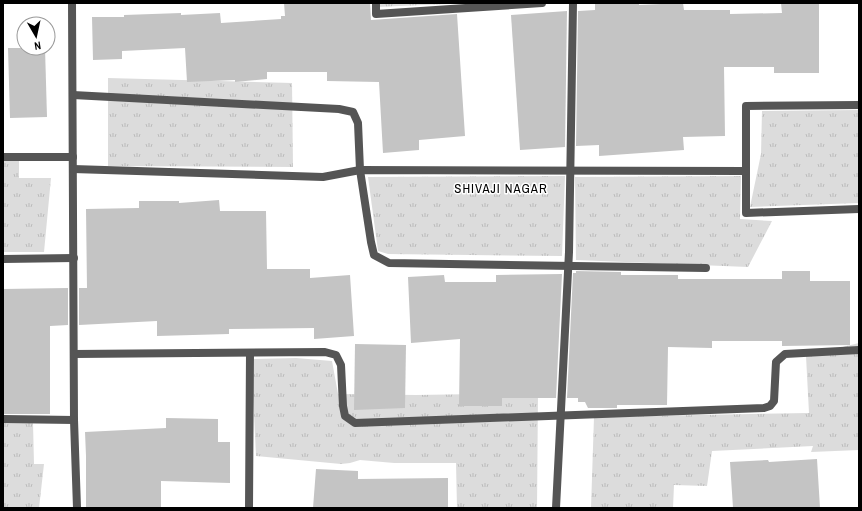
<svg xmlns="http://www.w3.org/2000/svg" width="862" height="511" viewBox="0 0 862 511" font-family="'Archivo Narrow',sans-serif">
	<defs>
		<pattern id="grass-tufts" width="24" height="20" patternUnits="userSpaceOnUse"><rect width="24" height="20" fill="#dcdcdc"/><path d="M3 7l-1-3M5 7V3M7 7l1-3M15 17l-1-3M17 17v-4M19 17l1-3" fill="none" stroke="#bbb"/></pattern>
	</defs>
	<rect width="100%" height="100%" fill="#fff"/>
	<g fill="url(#grass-tufts)">
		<polygon points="376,3 470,3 376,7"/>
		<polygon points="108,78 292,83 293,167 108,166"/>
		<polygon points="859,110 859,203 750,207 761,154 762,111"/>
		<polygon points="3,153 19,153 19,178 51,178 44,252 3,252"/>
		<polygon points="565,176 562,256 388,254 378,251 368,177"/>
		<polygon points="741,176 740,219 772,221 748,267 576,260 575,177"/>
		<polygon points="859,343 859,450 811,452 813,446 712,451 707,486 674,485 673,508 591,508 594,417 809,413 806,356"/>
		<polygon points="296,358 332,361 338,394 416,395 538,393 537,508 457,508 456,463 394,463 360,460 350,463 341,464 256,456 253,392 254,359"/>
		<polygon points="3,423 33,423 34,464 44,464 39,508 3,508"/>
	</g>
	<g fill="#c4c4c4">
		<polygon points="284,3 370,3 371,20 457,14 465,136 419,140 419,150 383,153 379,82 327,81 327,72 267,72 267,79 235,82 235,80 187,82 185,48 122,51 122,59 93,60 92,17 124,17 124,15 181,13 181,15 220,13 221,23 281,19 281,16 285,16"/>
		<polygon points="639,3 639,5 683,3 684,10 730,10 730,14 782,13 781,3 819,3 819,73 774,73 774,67 724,67 725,136 683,137 684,150 599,156 599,145 576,146 578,11 595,10 595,4"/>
		<polygon points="567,11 565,147 520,150 511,15"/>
		<polygon points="8,48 45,48 47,117 10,118"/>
		<polygon points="219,200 220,211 266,211 267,269 310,269 310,278 350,275 354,336 314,339 314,328 229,329 229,334 157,336 157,321 79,325 79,288 87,288 86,209 139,208 139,201 179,201 179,203"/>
		<polygon points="576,271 621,272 621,275 678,275 678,279 782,279 782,271 810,271 810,281 850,281 850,345 782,346 782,341 712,341 712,348 668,347 667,405 617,405 617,408 588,408 585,402 578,402 578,398 567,398 573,273 576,273"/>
		<polygon points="562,274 556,398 502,398 502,406 459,406 460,339 411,343 408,277 444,275 445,282 496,282 496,275"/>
		<polygon points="68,288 68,325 50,326 50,414 3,414 3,289"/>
		<polygon points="355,344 406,345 405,408 354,410"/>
		<polygon points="166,418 218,419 218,442 230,442 230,483 161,481 161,508 86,508 86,456 85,432 166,428"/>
		<polygon points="817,459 820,508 733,508 730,462 768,460 769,462"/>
		<polygon points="316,469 358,471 358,479 448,478 448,508 313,508"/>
	</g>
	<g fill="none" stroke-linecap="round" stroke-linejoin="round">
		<g stroke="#555" stroke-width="8">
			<polyline points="72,3 74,420 77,508"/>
			<polyline points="376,3 376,14 542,3"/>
			<polyline points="73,95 339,109 353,112 358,123 360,170 371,242 374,255 389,263 706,268"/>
			<polyline points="859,105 746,106 746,213 859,209"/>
			<polyline points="3,157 73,157"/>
			<polyline points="73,169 323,177 360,170 746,171"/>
			<polyline points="3,259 74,258"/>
			<polyline points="74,354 325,352 336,355 341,365 343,406 345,416 355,423 764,408 770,406 774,401 776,362 785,354 859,350"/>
			<polyline points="3,419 74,420"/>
			<polyline points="249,508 250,353"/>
			<polyline points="556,508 569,252 573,3"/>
		</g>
	</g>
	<g text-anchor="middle" stroke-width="3" stroke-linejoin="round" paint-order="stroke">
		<g font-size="13" letter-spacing="1" fill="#000" stroke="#fff">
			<text x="501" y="193">SHIVAJI NAGAR</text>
		</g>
	</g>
	<rect width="862" height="511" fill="none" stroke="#000000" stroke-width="8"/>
	<g transform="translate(36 36) rotate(171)"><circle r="19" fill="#ffffff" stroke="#999999"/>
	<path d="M0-3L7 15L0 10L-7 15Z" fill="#000000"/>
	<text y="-6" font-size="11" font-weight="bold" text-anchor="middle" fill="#000000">N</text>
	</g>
</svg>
